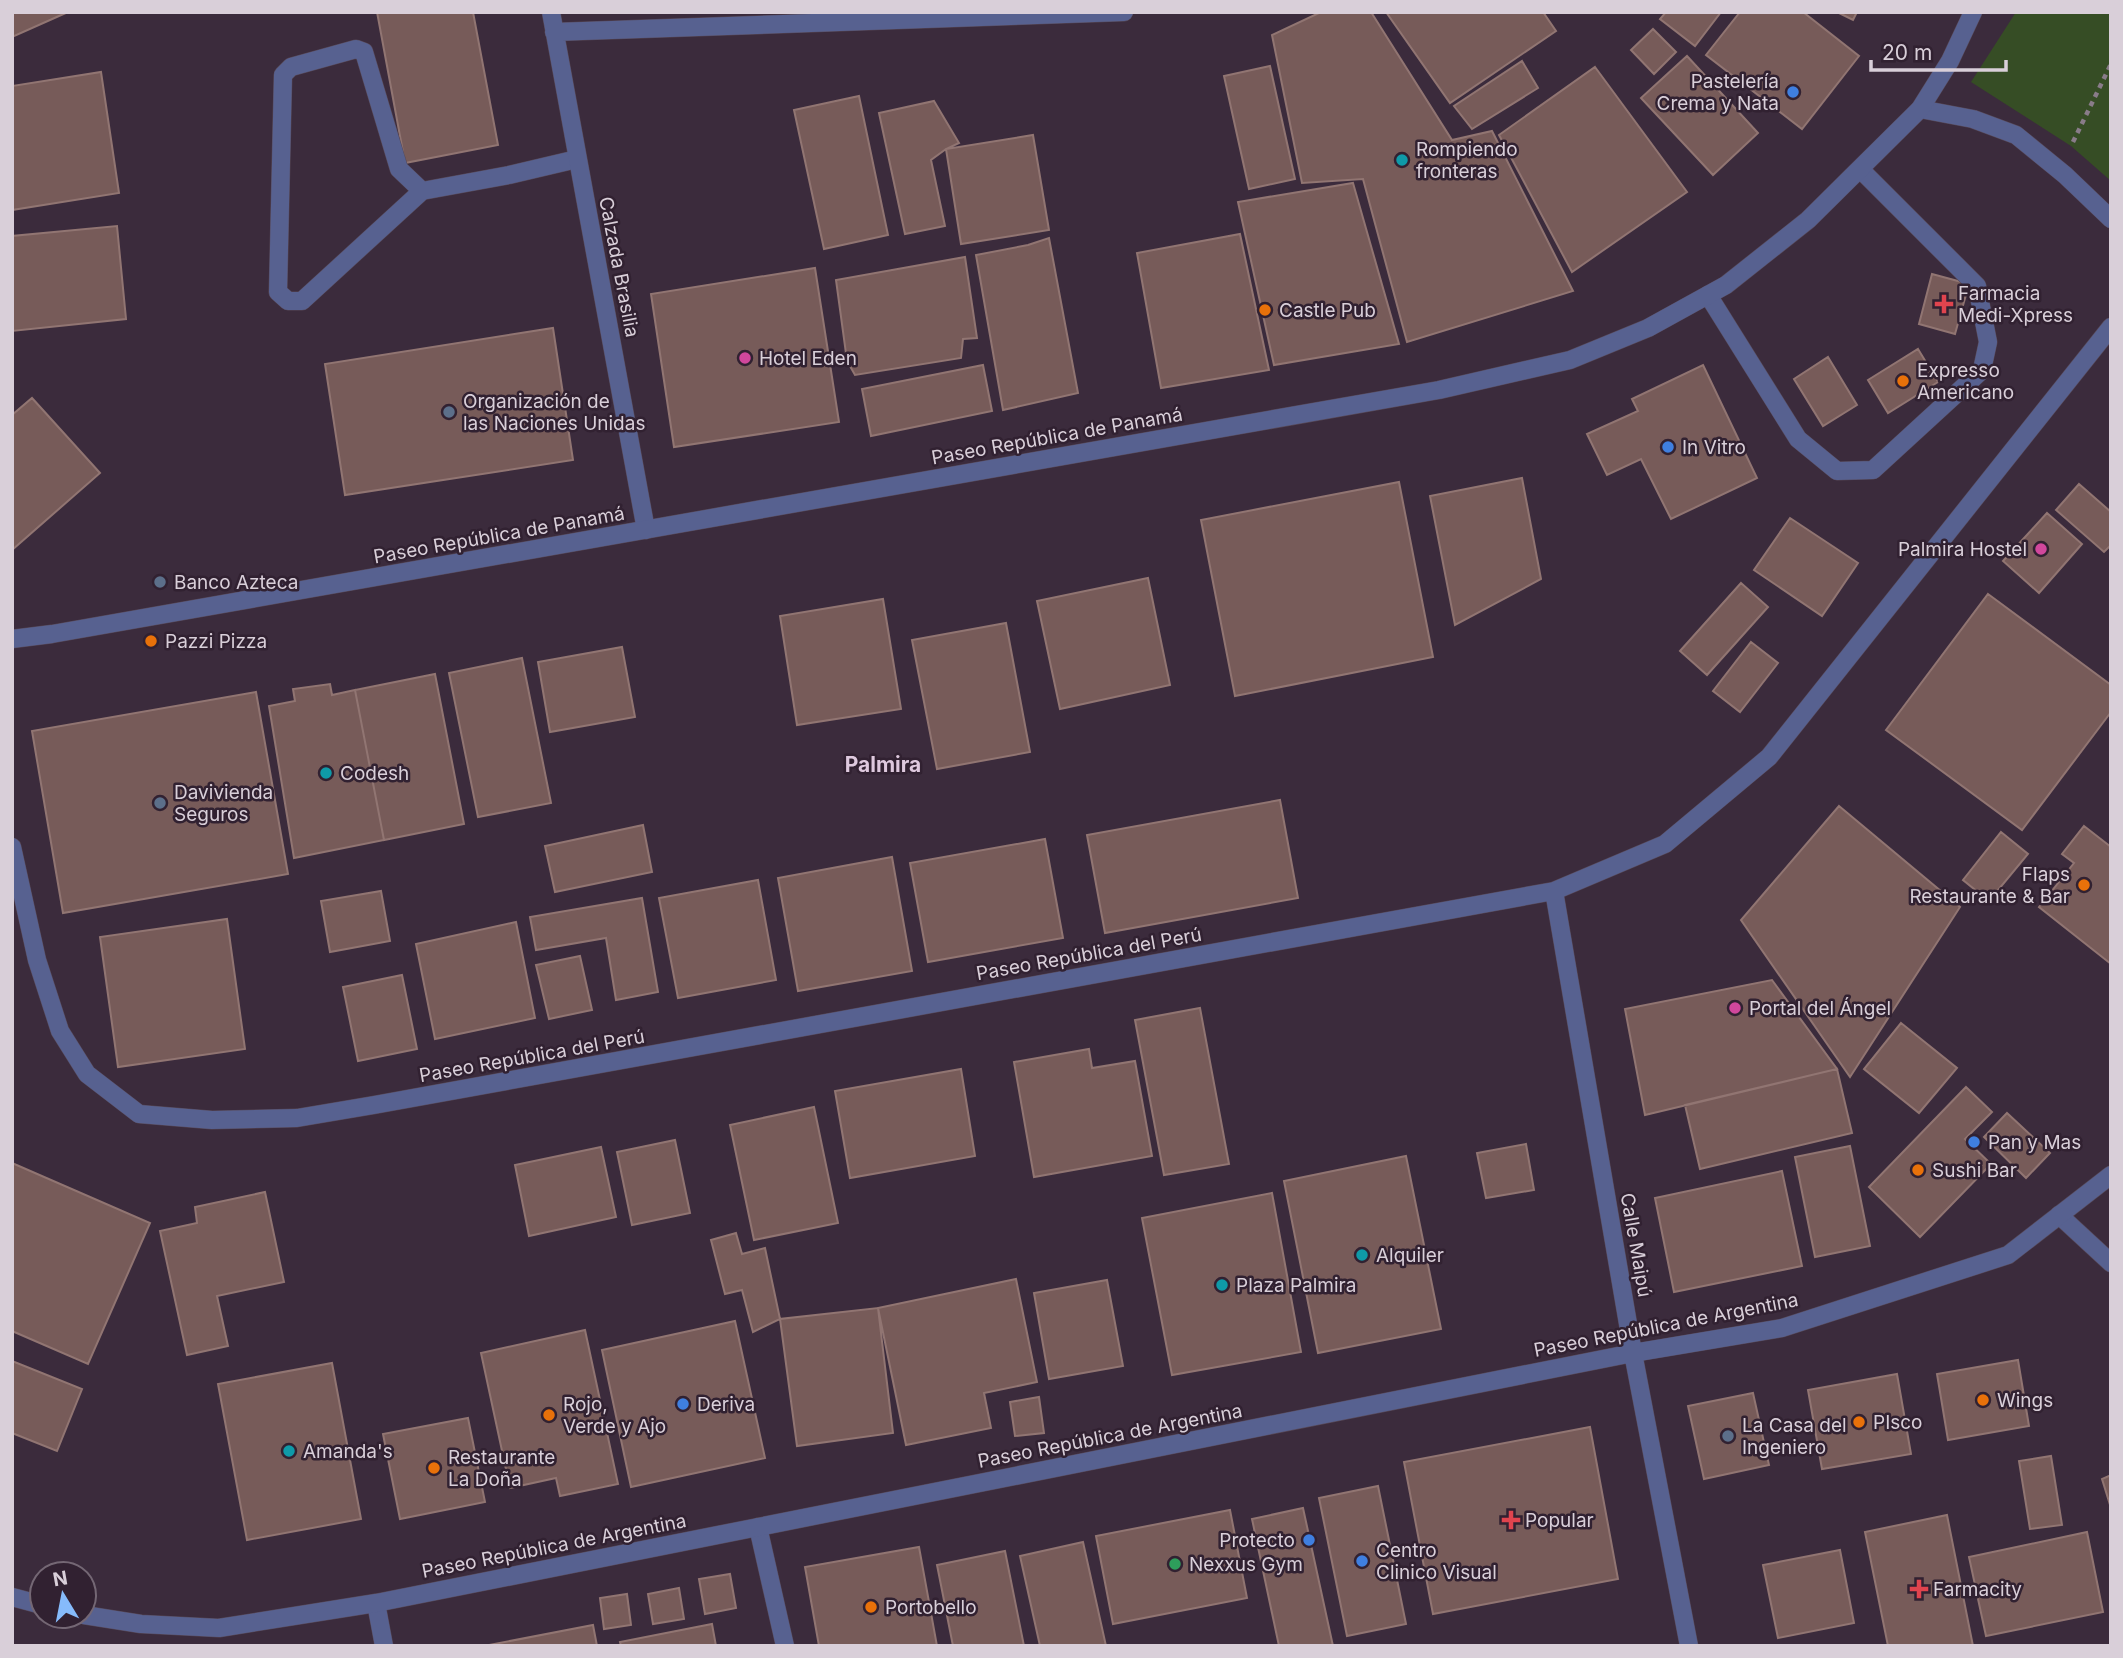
<svg xmlns="http://www.w3.org/2000/svg" width="2123" height="1658" viewBox="0 0 2123 1658" font-family="Inter,sans-serif">
	<rect width="100%" height="100%" fill="#3b2b3c"/>
	<path fill="#364d25" d="M2016,12H2111V181L2071,146L1971,82Z"/>
	<path fill="#775b59" stroke="#917572" stroke-width="2" d="M12,12H68L12,37Z
		M377,12H473L498,145L405,163Z
		M1321,12H1371L1452,140L1492,131L1573,291L1407,342L1363,179L1302,183L1272,35Z
		M1386,12H1543L1556,31L1450,103Z
		M1666,12H1721L1695,46L1660,19Z
		M1740,12H1803L1859,56L1802,129L1706,55Z
		M1837,12H1857L1853,20Z
		M1653,29L1676,52L1654,74L1631,50Z
		M1687,56L1758,133L1713,175L1641,98Z
		M1522,61L1538,88L1472,129L1454,106Z
		M1270,66L1295,179L1249,189L1224,76Z
		M1595,67L1687,192L1572,272L1499,135Z
		M101,72L119,193L12,210V86Z
		M859,96L888,235L824,249L794,110Z
		M934,101L959,143L946,149L931,160L945,226L905,234L879,113Z
		M1033,135L1049,230L961,244L946,149Z
		M1353,183L1399,344L1274,365L1238,202Z
		M117,226L126,319L12,331V236Z
		M1240,234L1269,370L1161,388L1137,253Z
		M1049,238L1078,393L1003,410L976,255L1028,245Z
		M965,257L977,338L963,339L961,358L855,375L847,361L836,280Z
		M815,268L839,422L674,447L651,294Z
		M1932,274L1969,284L1955,334L1919,324Z
		M553,328L573,460L345,495L325,364Z
		M1918,349L1938,382L1888,413L1868,380Z
		M1828,357L1857,405L1823,426L1794,379Z
		M983,365L992,411L871,436L862,389Z
		M1703,365L1757,478L1671,519L1641,459L1607,475L1587,434L1638,411L1632,399Z
		M32,398L100,473L12,550V415Z
		M1522,478L1541,579L1455,625L1430,496Z
		M1399,482L1433,657L1235,696L1201,520Z
		M2079,484L2111,512V545L2104,552L2056,510Z
		M2047,513L2082,544L2039,593L2003,561Z
		M1790,518L1858,563L1822,616L1754,570Z
		M1148,578L1170,685L1060,709L1037,601Z
		M1741,583L1768,607L1707,675L1680,651Z
		M1988,594L2111,685V712L2022,830L1886,730Z
		M883,599L901,709L797,725L780,616Z
		M1006,623L1030,752L937,769L912,640Z
		M1751,642L1778,663L1740,712L1713,691Z
		M622,647L635,717L550,732L538,662Z
		M522,658L551,803L478,817L449,673Z
		M435,674L464,824L384,840L355,690Z
		M330,684L332,695L355,690L384,840L294,858L269,706L295,701L293,689Z
		M256,692L288,874L63,913L32,731Z
		M1280,800L1298,898L1105,933L1087,835Z
		M1839,806L1960,907L1850,1077L1741,920Z
		M643,825L652,872L555,892L545,846Z
		M2084,826L2111,847V964L2039,907L2074,863L2062,854Z
		M2001,832L2028,854L1989,901L1963,880Z
		M1045,839L1063,938L928,962L910,863Z
		M892,857L912,971L798,991L778,878Z
		M758,880L776,980L678,998L659,898Z
		M381,891L390,941L330,952L321,901Z
		M642,898L658,992L616,1000L606,938L536,950L530,917Z
		M227,919L245,1049L118,1067L100,937Z
		M516,922L535,1018L435,1039L416,944Z
		M580,956L592,1010L549,1019L536,965Z
		M402,975L417,1049L358,1061L343,987Z
		M1772,980L1837,1069L1645,1115L1625,1009Z
		M1200,1008L1229,1164L1164,1175L1135,1020Z
		M1901,1023L1957,1068L1919,1113L1864,1069Z
		M1089,1049L1092,1068L1135,1061L1152,1156L1034,1177L1014,1062Z
		M961,1069L975,1156L850,1178L835,1091Z
		M1837,1069L1852,1133L1700,1169L1685,1105Z
		M1966,1087L1992,1112L1965,1139L1991,1164L1920,1237L1869,1187Z
		M814,1107L838,1223L754,1240L730,1125Z
		M2007,1113L2050,1153L2026,1178L1984,1137Z
		M675,1140L690,1213L632,1225L617,1152Z
		M1526,1144L1534,1190L1486,1198L1477,1153Z
		M1850,1146L1870,1246L1815,1257L1795,1157Z
		M601,1147L616,1217L529,1236L515,1165Z
		M1406,1156L1441,1329L1318,1353L1284,1181Z
		M12,1163L150,1223L88,1364L12,1331Z
		M1782,1171L1802,1266L1674,1292L1655,1198Z
		M265,1192L284,1282L217,1296L228,1346L187,1355L160,1231L197,1223L195,1207Z
		M1272,1193L1301,1352L1172,1375L1142,1218Z
		M736,1233L742,1254L765,1248L780,1319L753,1332L742,1290L725,1294L711,1240Z
		M1016,1279L1037,1382L984,1393L991,1428L906,1445L878,1308Z
		M1107,1280L1123,1366L1049,1379L1034,1293Z
		M878,1308L893,1433L797,1446L780,1319Z
		M735,1321L765,1458L631,1487L602,1350Z
		M585,1330L618,1484L560,1496L556,1478L510,1488L481,1353Z
		M2018,1360L2029,1426L1948,1440L1937,1374Z
		M12,1361L82,1389L57,1451L12,1433Z
		M332,1363L361,1519L247,1540L218,1384Z
		M1897,1374L1911,1454L1822,1469L1808,1390Z
		M1753,1393L1769,1465L1704,1479L1688,1406Z
		M1039,1397L1044,1433L1015,1436L1010,1402Z
		M468,1418L485,1502L400,1519L383,1434Z
		M1590,1427L1618,1579L1433,1614L1404,1462Z
		M2051,1456L2062,1525L2030,1529L2019,1461Z
		M2111,1475V1508L2102,1479Z
		M1378,1486L1406,1624L1347,1636L1319,1498Z
		M1303,1508L1333,1646H1279L1252,1519Z
		M1230,1510L1247,1598L1113,1624L1096,1536Z
		M1947,1515L1973,1646H1888L1865,1532Z
		M2087,1532L2103,1612L1986,1636L1969,1557Z
		M1083,1542L1106,1646H1040L1020,1556Z
		M919,1547L937,1646H819L805,1567Z
		M1840,1550L1854,1623L1778,1638L1763,1565Z
		M1005,1551L1024,1646H953L937,1565Z
		M730,1574L736,1608L705,1614L699,1579Z
		M679,1588L684,1619L653,1624L648,1594Z
		M627,1594L631,1625L604,1629L600,1598Z
		M712,1624L716,1646H621L620,1642Z
		M593,1625L597,1646H484Z"/>
	<g fill="none" stroke-linecap="round" stroke-linejoin="round">
		<g stroke="#574958" stroke-width="19">
			<path id="service" d="M422,191L399,169L364,52L356,49L291,67L283,75L278,292L288,301H302L422,191L509,175L577,159
				M1708,295L1798,439L1837,471L1873,470L1982,370L1988,342L1977,286L1861,170
				M2059,1215L2111,1263
				M758,1527L785,1646
				M376,1603L384,1646"/>
		</g>
		<g stroke="#574958" stroke-width="19">
			<path id="minor" d="M551,12L646,530
				M554,32L1124,12
				M1920,109L1973,119L2016,135L2065,175L2111,219
				M12,847L37,960L60,1031L87,1074L139,1114L212,1120L297,1118L374,1105L1554,891L1665,844L1769,757L2111,327
				M1554,891L1633,1353L1689,1646
				M12,1597L42,1605
				M84,1615L141,1624L219,1628L376,1603L1633,1353L1782,1328L2008,1255L2111,1175"/>
		</g>
		<g stroke="#574958" stroke-width="19">
			<path id="tertiary" d="M12,639L52,634L1439,390L1570,360L1648,328L1726,285L1808,220L1920,109L1950,61L1973,12"/>
		</g>
		<path stroke="#897c89" stroke-width="4.5" stroke-dasharray="5 5" stroke-linecap="butt" d="M2073,142L2111,64"/>
		<use href="#service" stroke="#576190" stroke-width="18"/>
		<use href="#minor" stroke="#576190" stroke-width="18"/>
		<use href="#tertiary" stroke="#576190" stroke-width="18"/>
	</g>
	<g fill="#3f7fe0" stroke="#312131" stroke-width="2.5">
		<circle cx="1793" cy="92" r="7"/>
		<circle cx="1668" cy="447" r="7"/>
		<circle cx="1974" cy="1142" r="7"/>
		<circle cx="683" cy="1404" r="7"/>
		<circle cx="1309" cy="1540" r="7"/>
		<circle cx="1362" cy="1561" r="7"/>
	</g>
	<g fill="#0f9aa8" stroke="#312131" stroke-width="2.5">
		<circle cx="1402" cy="160" r="7"/>
		<circle cx="326" cy="773" r="7"/>
		<circle cx="1362" cy="1255" r="7"/>
		<circle cx="1222" cy="1285" r="7"/>
		<circle cx="289" cy="1451" r="7"/>
	</g>
	<g fill="#e0444e" stroke="#312131" stroke-width="2.5">
		<path d="M1940.5 293.5h7v7h7v7h-7v7h-7v-7h-7v-7h7z"/>
		<path d="M1507.5 1509.5h7v7h7v7h-7v7h-7v-7h-7v-7h7z"/>
		<path d="M1915.5 1578.5h7v7h7v7h-7v7h-7v-7h-7v-7h7z"/>
	</g>
	<g fill="#e8710a" stroke="#312131" stroke-width="2.5">
		<circle cx="1265" cy="310" r="7"/>
		<circle cx="1903" cy="381" r="7"/>
		<circle cx="151" cy="641" r="7"/>
		<circle cx="2084" cy="885" r="7"/>
		<circle cx="1918" cy="1170" r="7"/>
		<circle cx="1983" cy="1400" r="7"/>
		<circle cx="549" cy="1415" r="7"/>
		<circle cx="1859" cy="1422" r="7"/>
		<circle cx="434" cy="1468" r="7"/>
		<circle cx="871" cy="1607" r="7"/>
	</g>
	<g fill="#d1479c" stroke="#312131" stroke-width="2.5">
		<circle cx="745" cy="358" r="7"/>
		<circle cx="2041" cy="549" r="7"/>
		<circle cx="1735" cy="1008" r="7"/>
	</g>
	<g fill="#5c6f8a" stroke="#312131" stroke-width="2.5">
		<circle cx="449" cy="412" r="7"/>
		<circle cx="160" cy="582" r="7"/>
		<circle cx="160" cy="803" r="7"/>
		<circle cx="1728" cy="1436" r="7"/>
	</g>
	<circle fill="#2e9e5b" stroke="#312131" stroke-width="2.5" cx="1175" cy="1564" r="7"/>
	<g text-anchor="middle" dominant-baseline="central" stroke-width="5" stroke-linejoin="round" paint-order="stroke">
		<g font-size="19" fill="#d9cfd9" stroke="#312131" text-anchor="start">
			<text x="1779" y="81" text-anchor="end">Pastelería<tspan x="1779" dy="22">Crema y Nata</tspan></text>
			<text x="1416" y="149">Rompiendo<tspan x="1416" dy="22">fronteras</tspan></text>
			<text x="1958" y="293">Farmacia<tspan x="1958" dy="22">Medi-Xpress</tspan></text>
			<text x="1279" y="310">Castle Pub</text>
			<text x="759" y="358">Hotel Eden</text>
			<text x="1917" y="370">Expresso<tspan x="1917" dy="22">Americano</tspan></text>
			<text x="463" y="401">Organización de<tspan x="463" dy="22">las Naciones Unidas</tspan></text>
			<text x="1682" y="447">In Vitro</text>
			<text x="2027" y="549" text-anchor="end">Palmira Hostel</text>
			<text x="174" y="582">Banco Azteca</text>
			<text x="165" y="641">Pazzi Pizza</text>
			<text x="340" y="773">Codesh</text>
			<text x="174" y="792">Davivienda<tspan x="174" dy="22">Seguros</tspan></text>
			<text x="2070" y="874" text-anchor="end">Flaps<tspan x="2070" dy="22">Restaurante &amp; Bar</tspan></text>
			<text x="1749" y="1008">Portal del Ángel</text>
			<text x="1988" y="1142">Pan y Mas</text>
			<text x="1932" y="1170">Sushi Bar</text>
			<text x="1376" y="1255">Alquiler</text>
			<text x="1236" y="1285">Plaza Palmira</text>
			<text x="1997" y="1400">Wings</text>
			<text x="563" y="1404">Rojo,<tspan x="563" dy="22">Verde y Ajo</tspan></text>
			<text x="697" y="1404">Deriva</text>
			<text x="1873" y="1422">PIsco</text>
			<text x="1742" y="1425">La Casa del<tspan x="1742" dy="22">Ingeniero</tspan></text>
			<text x="303" y="1451">Amanda's</text>
			<text x="448" y="1457">Restaurante<tspan x="448" dy="22">La Doña</tspan></text>
			<text x="1525" y="1520">Popular</text>
			<text x="1295" y="1540" text-anchor="end">Protecto</text>
			<text x="1376" y="1550">Centro<tspan x="1376" dy="22">Clinico Visual</tspan></text>
			<text x="1189" y="1564">Nexxus Gym</text>
			<text x="1933" y="1589">Farmacity</text>
			<text x="885" y="1607">Portobello</text>
		</g>
		<g font-size="19" fill="#d9cfd9" stroke="#312131">
			<text transform="translate(619 267) rotate(79)">Calzada Brasilia</text>
			<text transform="translate(1057 436) rotate(-10)">Paseo República de Panamá</text>
			<text transform="translate(499 535) rotate(-10)">Paseo República de Panamá</text>
			<text transform="translate(1089 954) rotate(-10)">Paseo República del Perú</text>
			<text transform="translate(532 1056) rotate(-10)">Paseo República del Perú</text>
			<text transform="translate(1636 1245) rotate(80)">Calle Maipú</text>
			<text transform="translate(1666 1325) rotate(-11)">Paseo República de Argentina</text>
			<text transform="translate(1110 1436) rotate(-11)">Paseo República de Argentina</text>
			<text transform="translate(554 1546) rotate(-11)">Paseo República de Argentina</text>
		</g>
		<g font-size="21" font-weight="bold" fill="#dec9de" stroke="#312131">
			<text x="883" y="764">Palmira</text>
		</g>
	</g>
	<rect width="2123" height="1658" fill="none" stroke="#d9cfd9" stroke-width="28"/>
	<g transform="translate(63 1595) rotate(350)"><circle r="33" fill="#312131" stroke="#746774" stroke-width="2"/>
	<path d="M0-5L12 26L0 18L-12 26Z" fill="#86bbfb"/>
	<text y="-10" font-size="19" font-weight="bold" text-anchor="middle" fill="#d9cfd9">N</text>
	</g>
	<path d="M1871 60v10h135v-10" fill="none" stroke="#d9cfd9" stroke-width="3.5"/>
	<text x="1882" y="60" font-size="21" fill="#d9cfd9" stroke="#312131" stroke-width="5" paint-order="stroke">20 m</text>
</svg>
